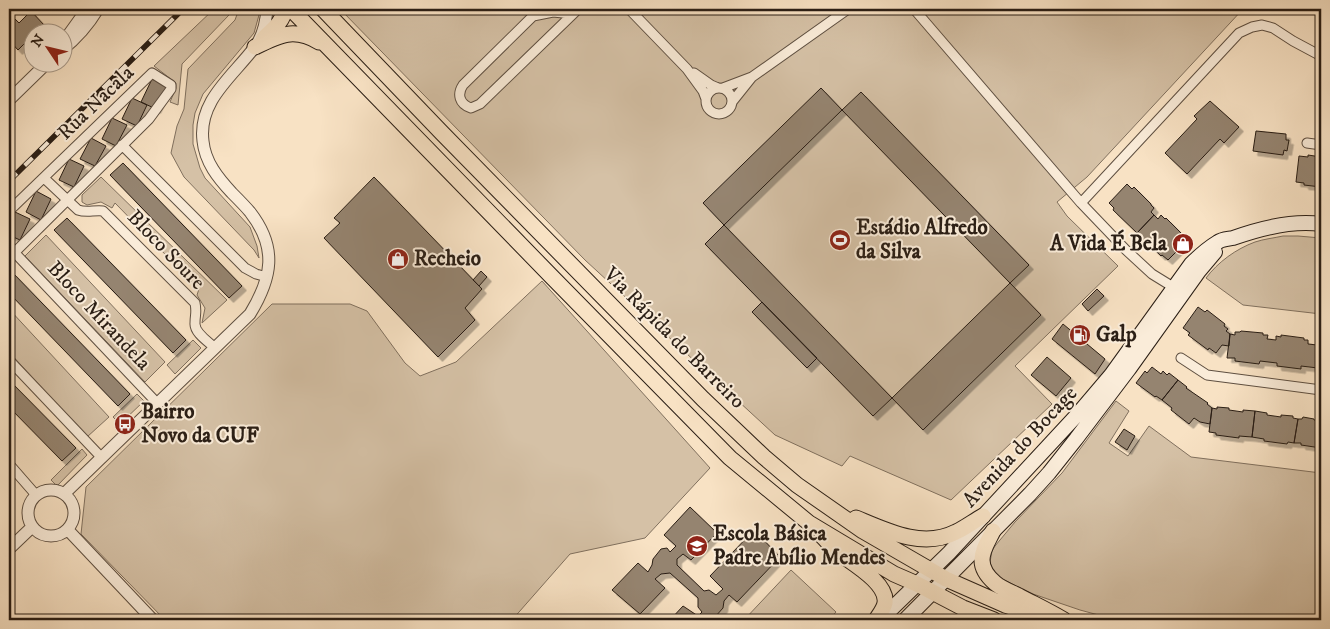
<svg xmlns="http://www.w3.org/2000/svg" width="1330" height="629" viewBox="0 0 1330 629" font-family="'IM FELL DW Pica',serif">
	<defs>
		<filter id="shadow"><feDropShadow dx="4.5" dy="4.5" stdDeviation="0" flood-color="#0004"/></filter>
	</defs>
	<rect width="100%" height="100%" fill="#f8e2c4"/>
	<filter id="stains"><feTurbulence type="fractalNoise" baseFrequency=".004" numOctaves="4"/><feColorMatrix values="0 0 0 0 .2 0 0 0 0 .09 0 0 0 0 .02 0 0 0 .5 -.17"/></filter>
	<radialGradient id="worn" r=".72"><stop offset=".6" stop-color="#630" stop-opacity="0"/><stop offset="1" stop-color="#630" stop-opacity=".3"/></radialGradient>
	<path fill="#d5c1a6" stroke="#80705e" d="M214,9H231L229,15L182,64L178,105L170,102L176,88V83L154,66Z
		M239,9H250L259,15L254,33L203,94L195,113L193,125V144L200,168L205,178L250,227L257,246L259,258L254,250L184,177L171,153L177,126L184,109L188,69L235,20Z
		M340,9H1243L1087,177L1057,202L1067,216L1118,266L1015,366L1052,404L951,500L850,456L842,466L775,435L585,260Z
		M101,177L227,300L202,323L205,308L197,295L199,289L115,203L112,208L101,202L87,205L82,202V195Z
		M46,235L165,362L145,382L25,256Z
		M1283,236H1298L1321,238V314L1243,305L1206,278C1218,262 1236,249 1255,242C1264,239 1274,238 1283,236Z
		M542,281L710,468L645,538L570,554L512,620H165L81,534L86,487L272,304H350L367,311L405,363L420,376L456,362Z
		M9,309L109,417L87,437L9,352Z
		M193,340L201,348L175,374L167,365Z
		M137,394L144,401L120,424L113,417Z
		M1116,401L1129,411L1109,443L1128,456L1149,426L1191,457L1321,473V620H1117L1080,610L1033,594L1002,579L994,573L990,562L992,551L995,546L1015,522L1062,473Z
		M82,449L87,455L57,486L51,480Z
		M791,570L836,612L829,620H744Z"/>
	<path fill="#958470" stroke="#2a1e15" filter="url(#shadow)" d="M31,11L44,25L36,32H32V36L18,50L9,40V17L11,15L19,23Z
		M152,79L167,86L156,109L141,102Z
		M821,88L842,110L724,225L703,203Z
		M861,92L1029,265L1010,283L842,110Z
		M132,98L147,105L137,126L122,119Z
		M1210,101L1239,127L1224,143L1220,139L1187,174L1165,153L1197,119L1194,116Z
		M112,118L127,125L116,146L102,139Z
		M1256,131L1286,134V140H1289L1287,151L1284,150L1283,155L1253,151Z
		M91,138L106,146L95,166L80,159Z
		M1308,155L1321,157V187L1304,185V183L1296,182L1299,156L1308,157Z
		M69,159L84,166L74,187L59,180Z
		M123,163L242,286L229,298L110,175Z
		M374,177L482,289L465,308L475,320L438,357L324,238L340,223L334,218Z
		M1127,184L1132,189L1134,187L1151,204V205L1154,208L1151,212L1154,215L1137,233L1113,210L1114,208L1109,203Z
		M36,191L51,199L41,220L26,212Z
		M15,212L30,219L20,240L9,235V225Z
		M1154,215L1158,219L1161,215L1165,219L1166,218L1182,234L1180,236L1186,242L1168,260L1162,255L1161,256L1137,233Z
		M67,218L186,340L173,353L54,230Z
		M724,225L892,398L873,416L705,244Z
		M481,271L487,277L479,286L473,280Z
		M12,272L130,394L118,406L9,293V275Z
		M1010,283L1041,315L923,430L892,398Z
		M1097,289L1104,296L1088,311L1082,304Z
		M762,302L817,358L807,368L752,312Z
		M1198,307L1205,312L1207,310L1225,324L1224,326L1228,329L1226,331L1230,334L1229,346L1222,345L1216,353L1209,348L1208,350L1188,335L1190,333L1183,328Z
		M1063,324L1105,359L1095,374L1052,339Z
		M1241,331L1263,333V335H1268L1267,339L1276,340V336L1281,337V335L1304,338V340H1308V344L1317,345L1318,341L1321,342V371H1318V368L1301,366V369L1277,366V363L1260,361L1259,364L1235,361V358H1227L1230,334L1235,335V332H1240Z
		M1047,357L1071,378L1056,396L1031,375Z
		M1152,367L1161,374L1163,371L1167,375L1169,373L1178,380L1162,400L1156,396L1155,397L1136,383L1145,371L1147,373Z
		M9,380L76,448L62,461L9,407Z
		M1178,380L1187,387L1186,388L1208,403L1207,404L1212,408L1210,424L1200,422L1194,418L1189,424L1171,410L1172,408L1162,400Z
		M1217,407L1229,408V410L1243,412V410L1255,411L1252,437L1239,436V438L1216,435V433L1209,432L1212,408L1217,409Z
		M1255,411L1267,413V415L1281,417V415L1293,416V418L1298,419L1294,443L1288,442L1287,444L1264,441V439L1252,437Z
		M1303,417L1314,419V420L1321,421V448L1301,445V443H1294L1298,419H1302Z
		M1124,429L1135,436L1127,450L1115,442Z
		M690,507L717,533L691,560L683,554L677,559V565L704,591L709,590L716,595L723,589L710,576L754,530L780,557L737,602L729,595L724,601L723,608L715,617L707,618L705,620H670L683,606L698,616L702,612L698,607V598L670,573L661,574L655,579L665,588L640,614L612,590L638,563L648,572L652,565L653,559L661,549L667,548L670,552L676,546L664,535Z"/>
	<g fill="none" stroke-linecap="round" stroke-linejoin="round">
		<g stroke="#5e4f41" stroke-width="11">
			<path id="minor" d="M629,9L687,69L703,91L706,99
				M914,9L1081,203L1126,250L1152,274L1178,290
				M573,14L553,12L533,16L463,85C457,94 459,104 471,108L480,104L573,14L578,9
				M694,73L711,85L718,88
				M706 101a13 13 0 1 1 26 0a13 13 0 1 1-26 0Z
				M723,88L752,77L848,9
				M732,102L752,77
				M1307,143L1321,145
				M122,145L245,268L256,274L267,277
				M44,178L78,210C86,213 94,210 103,211L195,303C197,313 195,314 195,323C194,333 209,342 215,348
				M1081,203L1239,33L1252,27L1262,25L1273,28L1293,41L1321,56
				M9,211L152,73L171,85V89L149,119L9,258
				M14,252L158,404
				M1181,358L1207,375L1321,390
				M9,360L102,458
				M9,464L36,495"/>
		</g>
		<g stroke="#5e4f41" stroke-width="13">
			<path id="tertiary" d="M69,34L87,9
				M62,50C76,39 89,24 98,9
				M9,100L48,62
				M28 513a23 23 0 1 1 46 0a23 23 0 1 1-46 0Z
				M65,493L250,314C272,278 278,248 250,212C245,206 238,199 232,193C218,178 205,162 203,141C198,101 232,77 254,48C262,38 266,22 267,9
				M68,530L153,620
				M9,549L32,527"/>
		</g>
		<g stroke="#2a1e15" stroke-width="16">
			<path id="secondary" d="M880,620L949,553L1077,415L1111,375L1191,264C1199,256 1208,248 1218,242C1222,239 1228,239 1233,238C1261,228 1292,220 1321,224
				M905,620L1030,494L1049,473L1076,439L1129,369L1199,271L1215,252"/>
		</g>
		<g stroke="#2a1e15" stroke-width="17">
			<path id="trunk" d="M291,9L553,278L730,458L809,523L894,574L917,584L963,608L994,620
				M323,9L442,133L703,399L764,457L797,485L863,531L946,579L1005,605L1053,620
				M263,39C272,30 283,22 285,9
				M255,47C279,35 294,27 319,42
				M856,518C887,531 923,549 956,532C965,528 974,521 983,516
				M993,531C989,540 982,549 982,560C982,569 988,577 995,583C1002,589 1011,592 1019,596C1034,604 1049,611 1064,620
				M822,536C828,542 833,548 839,553C852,563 888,583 885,603C884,609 879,615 876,620"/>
		</g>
		<use href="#minor" stroke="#faecd9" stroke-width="9"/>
		<use href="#tertiary" stroke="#faecd9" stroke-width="11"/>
		<use href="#secondary" stroke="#faecd9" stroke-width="14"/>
		<use href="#trunk" stroke="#f8e2c4" stroke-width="15"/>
		<g stroke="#2a1e15" stroke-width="5.5">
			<path id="rail" d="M9,181L183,9"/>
		</g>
		<use href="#rail" stroke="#faecd9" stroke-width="4" stroke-dasharray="11" stroke-linecap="butt"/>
	</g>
	<defs>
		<g id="stadium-disc" transform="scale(1.125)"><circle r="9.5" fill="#8f2418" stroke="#faecd9"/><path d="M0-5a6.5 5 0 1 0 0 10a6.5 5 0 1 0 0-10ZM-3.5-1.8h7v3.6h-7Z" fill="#fff"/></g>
		<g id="shop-disc" transform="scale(1.125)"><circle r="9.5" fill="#8f2418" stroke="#faecd9"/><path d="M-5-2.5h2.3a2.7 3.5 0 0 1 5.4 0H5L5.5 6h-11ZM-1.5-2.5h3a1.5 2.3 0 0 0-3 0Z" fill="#fff"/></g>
		<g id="fuel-disc" transform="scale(1.125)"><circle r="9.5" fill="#8f2418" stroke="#faecd9"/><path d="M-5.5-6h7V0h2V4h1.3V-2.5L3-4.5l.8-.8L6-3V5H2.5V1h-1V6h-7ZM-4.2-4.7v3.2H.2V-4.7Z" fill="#fff"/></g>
		<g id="bus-disc" transform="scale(1.125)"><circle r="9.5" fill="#8f2418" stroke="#faecd9"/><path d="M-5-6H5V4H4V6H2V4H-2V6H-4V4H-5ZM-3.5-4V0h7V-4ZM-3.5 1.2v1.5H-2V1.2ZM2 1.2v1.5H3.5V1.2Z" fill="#fff"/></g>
		<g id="school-disc" transform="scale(1.125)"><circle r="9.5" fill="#8f2418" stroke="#faecd9"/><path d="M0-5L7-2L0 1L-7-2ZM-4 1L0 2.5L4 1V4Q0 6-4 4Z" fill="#fff"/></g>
	</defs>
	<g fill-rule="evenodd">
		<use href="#stadium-disc" x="840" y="240"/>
		<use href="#shop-disc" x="1183" y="244"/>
		<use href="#shop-disc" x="398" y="259"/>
		<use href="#fuel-disc" x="1080" y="335"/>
		<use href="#bus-disc" x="125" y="424"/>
		<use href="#school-disc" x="697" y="546"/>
	</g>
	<g text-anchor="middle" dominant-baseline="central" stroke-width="4" stroke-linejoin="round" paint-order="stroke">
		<g font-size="21" fill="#2a1e15" stroke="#faecd9">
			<text transform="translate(96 103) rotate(-44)">Rua Nacala</text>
			<text transform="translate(166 250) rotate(46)">Bloco Soure</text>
			<text transform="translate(99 316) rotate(47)">Bloco Mirandela</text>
			<text transform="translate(674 338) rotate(45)">Via Rápida do Barreiro</text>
			<text transform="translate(1020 447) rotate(-47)">Avenida do Bocage</text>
		</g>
		<g font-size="21" font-weight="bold" fill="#2a1e15" stroke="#faecd9" text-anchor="start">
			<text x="856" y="228">Estádio Alfredo<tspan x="856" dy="24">da Silva</tspan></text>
			<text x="1167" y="244" text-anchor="end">A Vida É Bela</text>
			<text x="414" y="259">Recheio</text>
			<text x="1096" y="335">Galp</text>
			<text x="141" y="412">Bairro<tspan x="141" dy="24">Novo da CUF</tspan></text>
			<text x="713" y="534">Escola Básica<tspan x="713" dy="24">Padre Abílio Mendes</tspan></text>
		</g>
	</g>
	<rect width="1330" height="629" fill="none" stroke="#f8e2c4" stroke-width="30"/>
	<rect x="10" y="10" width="1310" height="609" fill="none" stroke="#2a1e15" stroke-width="2.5"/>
	<rect x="15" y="15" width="1300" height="599" fill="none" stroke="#2a1e15"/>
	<g transform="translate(48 48) rotate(305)"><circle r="24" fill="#faecd9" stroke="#a79a8b"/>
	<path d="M0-4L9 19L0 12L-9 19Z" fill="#8f2418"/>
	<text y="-8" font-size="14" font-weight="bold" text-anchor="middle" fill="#2a1e15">N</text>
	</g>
	<rect width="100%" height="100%" filter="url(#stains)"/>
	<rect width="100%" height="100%" fill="url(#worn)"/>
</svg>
